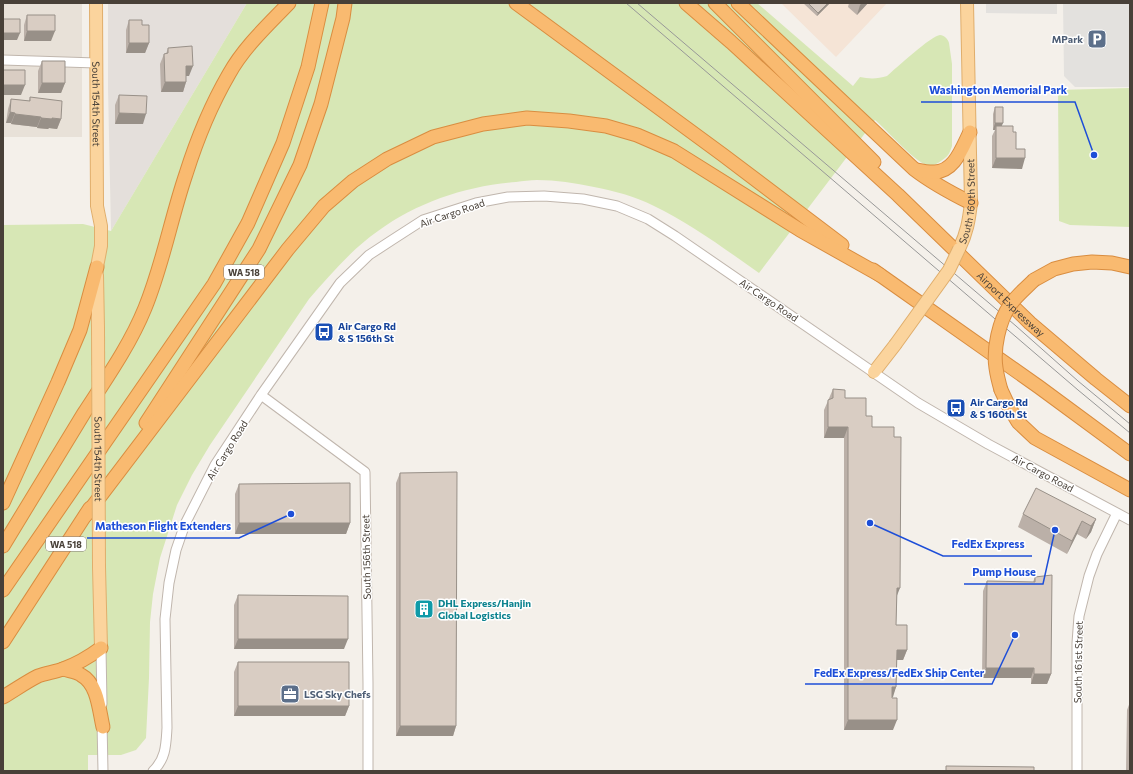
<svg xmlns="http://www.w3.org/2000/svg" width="1133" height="774" viewBox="0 0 1133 774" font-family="Commissioner,sans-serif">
	<rect width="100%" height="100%" fill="#f4f0ea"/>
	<path fill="#e8e1d8" d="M3,3H82V137H3Z"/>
	<path fill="#f5e4d6" d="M781,3H887L836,57Z"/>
	<path fill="#e4dfdb" d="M108,3H247L111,231L108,88Z"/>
	<path fill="#d7e7b5" d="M247,3H757L853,86L860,77C869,79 878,79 887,76C895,69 932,35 940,35C944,35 948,39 949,43L952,64V146C949,155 948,156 941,161C938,163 933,166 930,166C917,165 886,129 875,120L759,273C725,249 691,224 654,206C635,196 614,191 594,187C575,183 556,180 537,180C530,180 523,181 516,182C466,186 418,202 378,231C351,250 330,275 309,299L210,445L192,475L177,505L160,558L153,594L150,622L149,678L146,738L136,750L121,755H88V771H3V225L83,224L111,231Z
		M1130,88V227L1070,225L1059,221L1058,90Z"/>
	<path fill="#e3e1de" d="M986,3H1057V14L986,13Z
		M1063,3H1130V87H1075L1064,76Z"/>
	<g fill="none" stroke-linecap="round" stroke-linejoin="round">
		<g stroke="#c0b6ad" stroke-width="11">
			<path id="minor" d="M3,60L96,63
				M261,395L365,472L368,683V771
				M101,648L102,704
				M102,722L103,771
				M153,771C166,759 166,744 167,728L165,619L169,583L176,550L185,524L215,465L261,395L340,283L369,255L392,240L423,220L476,203L508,197L544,196L583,199L617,206L648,219L675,236L918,403L988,444L1130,520
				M1077,771V643L1079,616L1089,576L1097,554L1117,513"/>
		</g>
		<g stroke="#e0ae6c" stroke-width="14">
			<g id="major">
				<path id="s1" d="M96,3L97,206L101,226V246L97,267"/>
				<path id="s2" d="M959,249C967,233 969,220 971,203L967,3"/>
				<path d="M97,275L98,328"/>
				<path d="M874,372L895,345"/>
				<path d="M99,567L101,648"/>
			</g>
		</g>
		<g stroke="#d98d40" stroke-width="15">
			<g id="highway">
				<path d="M516,3L723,155L842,245"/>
				<path id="s3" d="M686,3L731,42L898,195L1030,323L1096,379L1130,406"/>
				<path d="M715,3L874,162"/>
				<path d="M738,3L914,169C932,183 951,193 971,203"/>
				<path d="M917,170C922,171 928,172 933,172C954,173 962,148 970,132"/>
				<path d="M873,270L1039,387L1130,454"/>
				<path d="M1034,280L1054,269L1073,264L1092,262L1112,263L1130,267"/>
				<path d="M1001,390L1009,407L1018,422L1035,438L1130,490"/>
				<path d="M146,423L259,249L300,165L321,104L343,18L345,3"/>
				<path d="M3,503L58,382L80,330L97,267"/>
				<path d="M86,515L288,249L324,206L353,181L387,159L433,137L483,124L527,118L569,121L606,126L637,135L674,151L800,230L880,275"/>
				<path d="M3,546C30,501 57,457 84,413C106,379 130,345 145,308C163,264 171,218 186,174C197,139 211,105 229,74C244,47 268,25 289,3"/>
				<path d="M3,590L214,284L248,223L283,143L308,67L322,3"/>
				<path d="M3,642L90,508"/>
				<path d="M63,669C69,671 76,671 81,675C98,684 99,710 103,727"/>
				<path d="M3,697C15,690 26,682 38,676C46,673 55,672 63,669C77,664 89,657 101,648"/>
			</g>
		</g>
		<use href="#minor" stroke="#fff" stroke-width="9"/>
		<use href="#major" stroke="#fbd49d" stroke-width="12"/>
		<use href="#highway" stroke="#f9ba70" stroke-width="13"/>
		<path stroke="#989898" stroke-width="1" d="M626,3L1078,390L1130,433
			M637,3L1016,326L1078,381L1130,424"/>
		<g stroke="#e0ae6c" stroke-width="14" stroke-linecap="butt">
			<g id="major-bridge">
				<path id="s4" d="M98,328L99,567"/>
				<path d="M895,345L949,270L959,249"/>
			</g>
		</g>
		<g stroke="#d98d40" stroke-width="15" stroke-linecap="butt">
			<path id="highway-bridge" d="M1001,390C999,383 997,375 996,368C993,349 999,321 1010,305C1017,295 1026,288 1034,280"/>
		</g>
		<use href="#major-bridge" stroke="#fbd49d" stroke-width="12"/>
		<use href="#highway-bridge" stroke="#f9ba70" stroke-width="13"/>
	</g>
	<path fill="#bbb0a8" d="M803,3H830L817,16Z
		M849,3H868L857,15L848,7Z
		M27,15L51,41H24V25Z
		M129,20L142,25L149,43L145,53H126V30Z
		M168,48L189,76H186V82L183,92H161L160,64L164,54H166Z
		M42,61L65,83L61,93H38V71Z
		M119,95L143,124H115V105Z
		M30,97L61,119L57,129L49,128L48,129L37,128V127L11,124V123H6L8,109L11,99L29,101Z
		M995,107L1002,126L1013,132L1016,149L1022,169L992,168V136L995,130H993V114Z
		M833,389L845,398L866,416L872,427L897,597L896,625L907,650L903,660H897L896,687L892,697L893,730H844V438H824V410Z
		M400,473L456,726L453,736H396V483Z
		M239,484L350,523L346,534H235V494Z
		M1023,514L1096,519L1091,532L1086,539L1077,534L1067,554L1018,527Z
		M1035,577L1051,674L1047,684H1031V678H982L983,591L987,581L1033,582Z
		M238,595L344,649H234V605Z
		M238,662L349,706L345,716H234V672Z
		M1130,702V771H1126L1127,710Z"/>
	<path fill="#989088" d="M828,3H830L817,16L818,13Z
		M862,3H868L857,15L860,5Z
		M27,31H55L51,41H24Z
		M3,33H20L17,40H3Z
		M129,43H149L145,53H126Z
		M186,66H193L189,76H182Z
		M165,82H186L183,92H161Z
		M42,83H65L61,93H38Z
		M3,85H25L21,95H3Z
		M10,112L15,113L11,123H6Z
		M119,113L146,114L143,124H115Z
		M15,114L41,117L37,127L11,124Z
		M41,118H52L61,119L57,129L49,128L48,129L37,128Z
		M995,123H1003L1000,130L996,126L995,130H993Z
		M996,158H1025L1022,169L992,168Z
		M828,427H848L844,438H824Z
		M1096,519L1091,532L1086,539L1091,526Z
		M1082,521L1077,534L1067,554L1072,541Z
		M239,523H350L346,534H235Z
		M897,588H900L896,598Z
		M238,639H348L344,649H234Z
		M897,650H907L903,660H893Z
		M986,668H1034L1031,678H982Z
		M1034,674H1051L1047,684H1031Z
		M892,687H896L893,697H889Z
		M238,706H349L345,716H234Z
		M848,720H897L893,730H844Z
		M400,726H456L453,736H396Z"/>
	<path fill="#d9cdc3" stroke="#989088" d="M808,3H828L818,13Z
		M27,15H55V31H27Z
		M3,19H20V33H3Z
		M129,20H142V25H149V43H129Z
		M192,46L193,66H186V82H165L164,54L168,53V48Z
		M42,61H65V83H42Z
		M3,70H25V85H3Z
		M119,95L147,96L146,114L119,113Z
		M30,97L62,101L61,119L52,118V119L41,118V117L15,114V113L10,112L11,99L30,101Z
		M995,107H1003V123H995Z
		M996,126H1013V132H1016V149H1025V158H996Z
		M833,389L845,390V398H866V416H872V427H894V437H901L900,588H897L896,625H907V650H897L896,687H892V698H897V720H848V427H828V400L833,398Z
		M457,472L456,726H400V473Z
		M350,483V523H239V484Z
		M1036,488L1096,519L1091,526L1082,521L1072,541L1023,514Z
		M1052,575L1051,674H1034V668H986L987,581L1035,582V577Z
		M238,595L348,596V639H238Z
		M238,662H349V706H238Z
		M946,766L1034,767V771H946Z"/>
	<defs>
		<g id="parking-square" transform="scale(1)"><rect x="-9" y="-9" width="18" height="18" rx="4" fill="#5c6f8a" stroke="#fff"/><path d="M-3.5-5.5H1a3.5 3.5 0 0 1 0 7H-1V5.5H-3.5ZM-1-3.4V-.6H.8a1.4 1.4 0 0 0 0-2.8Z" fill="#fff"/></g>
		<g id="bus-square" transform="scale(1)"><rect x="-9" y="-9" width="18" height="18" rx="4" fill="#1a4fb4" stroke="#fff"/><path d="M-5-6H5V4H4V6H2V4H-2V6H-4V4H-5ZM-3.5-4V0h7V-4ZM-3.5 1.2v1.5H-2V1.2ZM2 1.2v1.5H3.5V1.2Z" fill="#fff"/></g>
		<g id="building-square" transform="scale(1)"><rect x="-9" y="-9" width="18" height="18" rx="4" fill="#0f9aa8" stroke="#fff"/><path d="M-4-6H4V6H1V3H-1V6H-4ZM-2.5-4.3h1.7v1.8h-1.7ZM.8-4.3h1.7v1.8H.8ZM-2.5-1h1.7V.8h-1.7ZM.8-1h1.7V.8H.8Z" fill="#fff"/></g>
		<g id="office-square" transform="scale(1)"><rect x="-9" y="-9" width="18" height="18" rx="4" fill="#5c6f8a" stroke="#fff"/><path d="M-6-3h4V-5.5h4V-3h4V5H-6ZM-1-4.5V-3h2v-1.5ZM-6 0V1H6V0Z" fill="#fff"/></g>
	</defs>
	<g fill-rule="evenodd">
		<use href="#parking-square" x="1097" y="39"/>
		<use href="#bus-square" x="324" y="332"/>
		<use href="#bus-square" x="956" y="408"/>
		<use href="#building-square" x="424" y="609"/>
		<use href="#office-square" x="290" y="694"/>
	</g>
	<g text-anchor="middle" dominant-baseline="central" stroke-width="3" stroke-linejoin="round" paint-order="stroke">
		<g fill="#fff" stroke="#7f7974" stroke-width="1">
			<rect x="224" y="265" width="40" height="14" rx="3"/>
			<rect x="46" y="537" width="40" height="14" rx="3"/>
		</g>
		<g font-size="9" font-weight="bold" fill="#484038">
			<text x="244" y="272">WA 518</text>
			<text x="66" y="544">WA 518</text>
		</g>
		<g font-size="10" font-weight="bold" fill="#4e5e75" stroke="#fff" text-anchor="end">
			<text x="1083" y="39">MPark</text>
			<text x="304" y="694" text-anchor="start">LSG Sky Chefs</text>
		</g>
		<g font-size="10" fill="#484038" stroke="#fff">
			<text stroke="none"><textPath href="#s1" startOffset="101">South 154th Street</textPath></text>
			<text stroke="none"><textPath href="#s2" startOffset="49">South 160th Street</textPath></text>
			<text transform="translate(452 213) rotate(-19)">Air Cargo Road</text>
			<text transform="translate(769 300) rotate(34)">Air Cargo Road</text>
			<text stroke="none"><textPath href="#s3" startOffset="443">Airport Expressway</textPath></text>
			<text transform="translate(227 450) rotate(-58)">Air Cargo Road</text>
			<text stroke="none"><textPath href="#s4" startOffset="131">South 154th Street</textPath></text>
			<text transform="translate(1043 473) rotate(28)">Air Cargo Road</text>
			<text transform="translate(366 557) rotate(-91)">South 156th Street</text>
			<text transform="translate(1078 662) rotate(-89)">South 161st Street</text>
		</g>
		<g font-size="10" font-weight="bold" fill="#164399" stroke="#fff" text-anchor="start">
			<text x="338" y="326">Air Cargo Rd<tspan x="338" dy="12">&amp; S 156th St</tspan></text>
			<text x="970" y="402">Air Cargo Rd<tspan x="970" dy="12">&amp; S 160th St</tspan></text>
		</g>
		<g font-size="10" font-weight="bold" fill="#0d838f" stroke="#fff" text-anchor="start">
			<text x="438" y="603">DHL Express/Hanjin<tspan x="438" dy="12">Global Logistics</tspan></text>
		</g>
	</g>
	<path fill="none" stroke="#1d4ed8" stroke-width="1.5" d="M1094 155L1075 102H921M291 514L239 538H87M870 523L943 556H1032M1055 530L1043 584H964M1015 635L992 684H805"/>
	<g fill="#1d4ed8" stroke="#fff" stroke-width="1.5">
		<circle cx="1094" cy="155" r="4"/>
		<circle cx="291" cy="514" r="4"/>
		<circle cx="870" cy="523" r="4"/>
		<circle cx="1055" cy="530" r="4"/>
		<circle cx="1015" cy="635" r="4"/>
	</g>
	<g font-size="11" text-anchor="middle" font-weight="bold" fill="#1d4ed8" stroke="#fff" stroke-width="3" stroke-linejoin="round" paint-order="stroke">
		<text x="998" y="94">Washington Memorial Park</text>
		<text x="163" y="530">Matheson Flight Extenders</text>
		<text x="988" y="548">FedEx Express</text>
		<text x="1004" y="576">Pump House</text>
		<text x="899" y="677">FedEx Express/FedEx Ship Center</text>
	</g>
	<rect width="1133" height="774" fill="none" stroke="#484038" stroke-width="8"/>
</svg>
